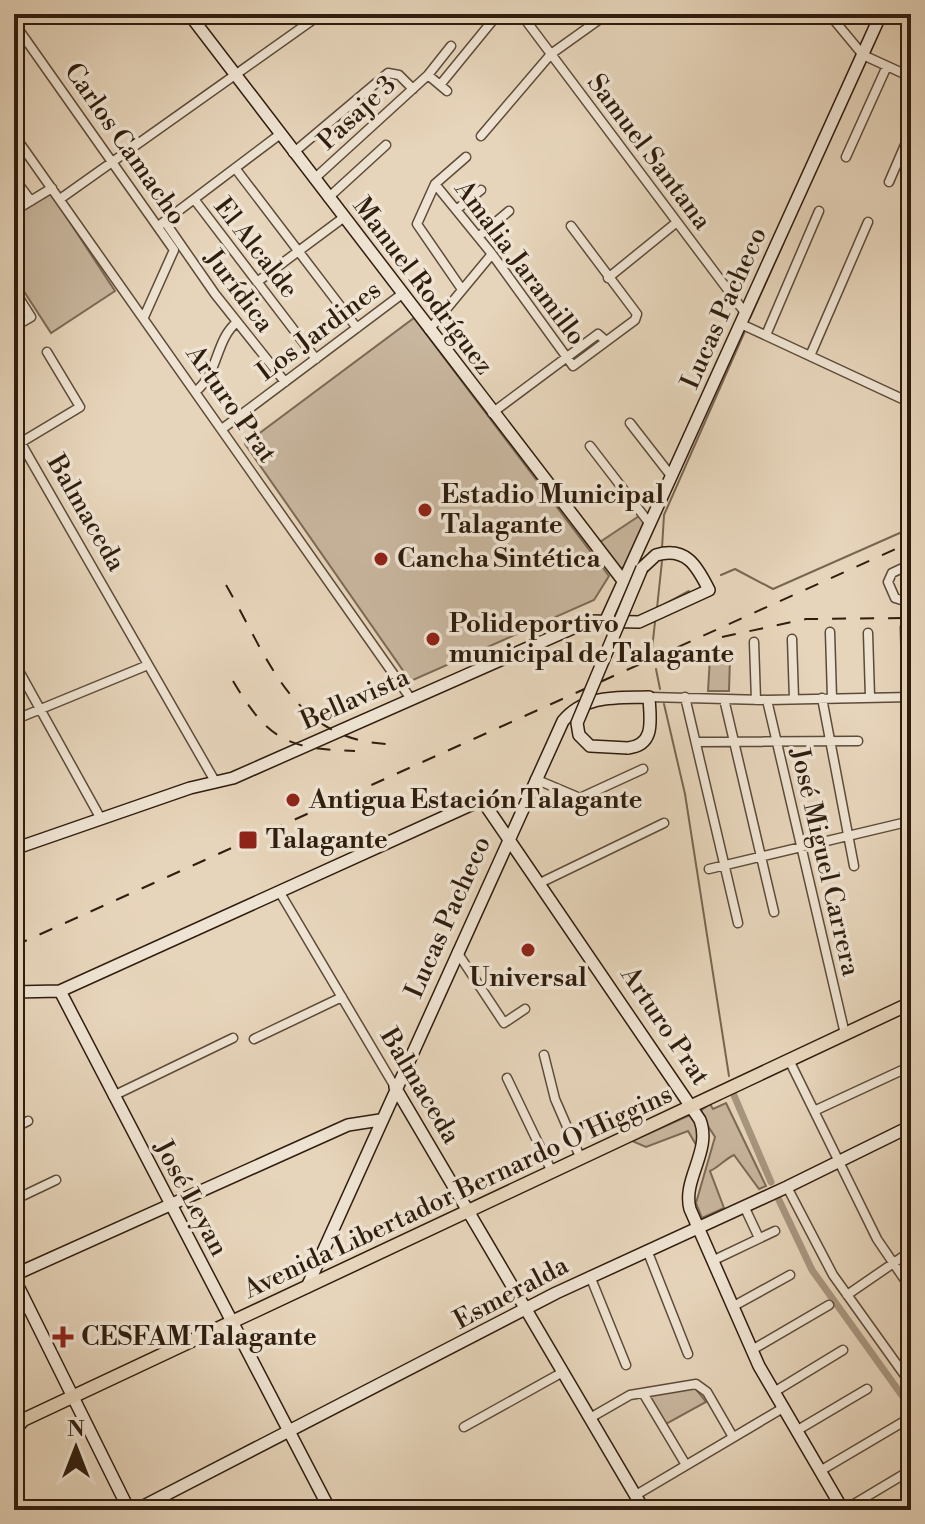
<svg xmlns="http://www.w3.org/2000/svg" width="925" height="1524" viewBox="0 0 925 1524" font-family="'Libre Bodoni',serif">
	<rect width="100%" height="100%" fill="#e7d5bb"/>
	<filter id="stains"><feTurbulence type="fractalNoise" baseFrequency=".0025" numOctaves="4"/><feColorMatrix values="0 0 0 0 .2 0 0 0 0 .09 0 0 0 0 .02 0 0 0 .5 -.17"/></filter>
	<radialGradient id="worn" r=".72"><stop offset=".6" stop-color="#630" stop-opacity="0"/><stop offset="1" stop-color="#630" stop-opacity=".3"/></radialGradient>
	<path fill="#c8b69e" stroke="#7c6a56" stroke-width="2" d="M50,192L115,291L51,333L14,276V215Z
		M414,318L609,576L594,600L413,680L409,679L245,444Z
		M639,516L645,522L624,567L618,570L597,544Z
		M710,657L730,658L729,691H708Z
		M726,1103L766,1186L759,1189L734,1155C725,1159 719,1167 710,1171L724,1208L702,1218L696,1203L715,1137L699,1112L710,1104L713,1109Z
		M690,1115L697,1124L699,1150L688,1131L646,1147L632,1141Z
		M695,1388L706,1402L666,1424L648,1394Z"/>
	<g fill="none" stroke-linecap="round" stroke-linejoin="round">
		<path stroke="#786652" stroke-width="2" d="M750,318L784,242
			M662,548L664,515L745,331
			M721,575L735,569L773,589L911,528
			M665,604L689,591
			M657,608L662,561
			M652,649L655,622
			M656,669L660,689
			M664,704L685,794L729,1076"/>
		<path stroke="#a89680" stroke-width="7" d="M733,1093L771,1182
			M778,1198L812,1270L911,1408"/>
		<g stroke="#5d4b39" stroke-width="11">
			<path id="street" d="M521,14L746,314
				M829,14L863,55L911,77
				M14,23L174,250L144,317
				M428,75L447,91
				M440,85L498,14
				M14,135L411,699
				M481,136L551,54L607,14
				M293,153L388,73L399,75L413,89
				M846,157L887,66
				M235,168L357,328
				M14,178L31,201
				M314,179L428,75L451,46
				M889,182L911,131
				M435,184L492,254L573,366L635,320L637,314L571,226
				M328,198L386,145
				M60,199L321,14
				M194,199L316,359
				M456,210L481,190
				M14,211L52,188
				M165,222L215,294L285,382
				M161,224L279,135
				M478,237L509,211
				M608,278L677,222
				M257,282L343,218
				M461,288L417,224L435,184L466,157
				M14,290L31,317L14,327
				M741,324L911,403
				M429,330L492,254
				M766,335L819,211
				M810,356L868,222
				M196,391C219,373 215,340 237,322
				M492,413L598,334L606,341
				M630,423L672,477
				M222,429L402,294
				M14,431L216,783
				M20,443L80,407L47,352
				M590,446L650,524
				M911,564L892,573L888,582L895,598L911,603
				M905,627L907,697
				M830,632L832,698
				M868,633L870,697
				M792,639L794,699
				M754,642L756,700
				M14,662L101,819
				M649,697L767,700L911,697
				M685,697L738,923
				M822,698L854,866
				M724,699L774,912
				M767,700L845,1034
				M14,720L148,665
				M696,742L858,741
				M535,779L580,798L643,769
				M709,869L911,821
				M540,883L664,823
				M279,891L395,1087
				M457,952L504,1023L525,1009
				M254,1039L342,997
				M544,1055L555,1099L581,1159
				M789,1060L877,1239L911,1289
				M507,1078L552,1172
				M113,1096L233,1038
				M814,1111L911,1066
				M14,1128L28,1121
				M787,1187L833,1275L911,1384
				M14,1200L56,1180
				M744,1206L759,1238
				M647,1250L688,1354
				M712,1261L775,1231
				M590,1276L626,1365
				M847,1295L911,1251
				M732,1307L790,1275
				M752,1350L829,1305
				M901,1370L911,1362
				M774,1392L843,1350
				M643,1393L686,1465
				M590,1418L630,1395L696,1384L707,1392L733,1437
				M464,1427L563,1372
				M796,1431L867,1389
				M820,1471L908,1419
				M636,1495L783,1408
				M844,1510L911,1470"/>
		</g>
		<g stroke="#2f1d0e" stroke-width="14">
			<path id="secondary" d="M189,14L624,582
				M606,620L881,14
				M14,849L190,788L233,778L589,621L639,622L709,590C697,566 686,546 656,555L642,568
				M60,991L330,1510
				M14,992L60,991L475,803H484L700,1120C712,1151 682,1179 690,1209L759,1366L843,1510
				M395,1087L644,1510
				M14,1275L348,1125L380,1120
				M14,1278L129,1510
				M307,1287L563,721C585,694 618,698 649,697C650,719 656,745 628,748
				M136,1510L556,1293L787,1187L911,1126"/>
		</g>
		<g stroke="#2f1d0e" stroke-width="15">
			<path id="primary" d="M14,1431L23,1420L911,1003"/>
		</g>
		<use href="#street" stroke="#efe4d3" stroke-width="8"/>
		<use href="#secondary" stroke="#efe4d3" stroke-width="11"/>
		<use href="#primary" stroke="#e7d5bb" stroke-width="12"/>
		<path stroke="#2f1d0e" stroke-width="2" stroke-dasharray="14 14" stroke-linecap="butt" d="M226,585C268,657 292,740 388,744
			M722,637L806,619L911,618
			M233,681C268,740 287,749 355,751
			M14,946L911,542"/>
		<g stroke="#2f1d0e" stroke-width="14" stroke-linecap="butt">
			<path id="secondary-bridge" d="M628,748L590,746L579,735L577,723L642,568"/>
		</g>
		<use href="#secondary-bridge" stroke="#efe4d3" stroke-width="11"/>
	</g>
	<g fill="#8f2418" stroke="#efe4d3" stroke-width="3">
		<circle cx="425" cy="510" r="8"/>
		<circle cx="381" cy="559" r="8"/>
		<circle cx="433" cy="639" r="8"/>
		<circle cx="293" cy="800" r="8"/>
		<rect x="238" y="830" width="20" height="20" rx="4"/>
		<circle cx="528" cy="950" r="8"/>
		<path d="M59 1325h8v8h8v8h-8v8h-8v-8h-8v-8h8z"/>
	</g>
	<g text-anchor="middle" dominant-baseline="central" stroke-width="7" stroke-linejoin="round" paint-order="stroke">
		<g font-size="26" fill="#2f1d0e" stroke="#efe4d3">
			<text transform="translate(357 113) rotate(-43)">Pasaje 3</text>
			<text transform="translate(125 144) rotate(55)">Carlos Camacho</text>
			<text transform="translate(649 152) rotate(53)">Samuel Santana</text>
			<text transform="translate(256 248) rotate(52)">El Alcalde</text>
			<text transform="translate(520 263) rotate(53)">Amalia Jaramillo</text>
			<text transform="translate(423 286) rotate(53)">Manuel Rodríguez</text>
			<text transform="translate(239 291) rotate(53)">Jurídica</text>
			<text transform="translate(724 308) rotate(-66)">Lucas Pacheco</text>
			<text transform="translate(319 331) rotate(-37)">Los Jardines</text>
			<text transform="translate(231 404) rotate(55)">Arturo Prat</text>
			<text transform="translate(86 513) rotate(60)">Balmaceda</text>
			<text transform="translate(355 699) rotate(-24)">Bellavista</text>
			<text transform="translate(825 862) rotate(77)">José Miguel Carrera</text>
			<text transform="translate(448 917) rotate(-66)">Lucas Pacheco</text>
			<text transform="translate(665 1026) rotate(56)">Arturo Prat</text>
			<text transform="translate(420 1086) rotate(59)">Balmaceda</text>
			<text transform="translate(458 1192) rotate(-25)">Avenida Libertador Bernardo O'Higgins</text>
			<text transform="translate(191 1198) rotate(62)">José Leyan</text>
			<text transform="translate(511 1293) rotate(-28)">Esmeralda</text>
		</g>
		<g font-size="26" font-weight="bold" fill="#2f1d0e" stroke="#efe4d3" text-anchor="start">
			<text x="441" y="495">Estadio Municipal<tspan x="441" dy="30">Talagante</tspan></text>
			<text x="397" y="559">Cancha Sintética</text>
			<text x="449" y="624">Polideportivo<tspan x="449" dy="30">municipal de Talagante</tspan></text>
			<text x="309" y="800">Antigua Estación Talagante</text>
			<text x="266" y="840">Talagante</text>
			<text x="528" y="978" text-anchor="middle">Universal</text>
			<text x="81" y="1337">CESFAM Talagante</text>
		</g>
	</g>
	<rect width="925" height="1524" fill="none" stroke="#e7d5bb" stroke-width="48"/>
	<rect x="16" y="16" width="893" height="1492" fill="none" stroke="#2f1d0e" stroke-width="4"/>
	<rect x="24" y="24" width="877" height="1476" fill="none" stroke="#2f1d0e" stroke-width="2"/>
	<g transform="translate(76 1448)" stroke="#efe4d3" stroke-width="6" paint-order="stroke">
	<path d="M0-6L14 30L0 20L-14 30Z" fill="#2f1d0e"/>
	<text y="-12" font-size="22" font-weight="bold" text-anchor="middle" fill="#2f1d0e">N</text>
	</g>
	<rect width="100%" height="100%" filter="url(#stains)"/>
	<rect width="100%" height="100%" fill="url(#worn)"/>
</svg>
